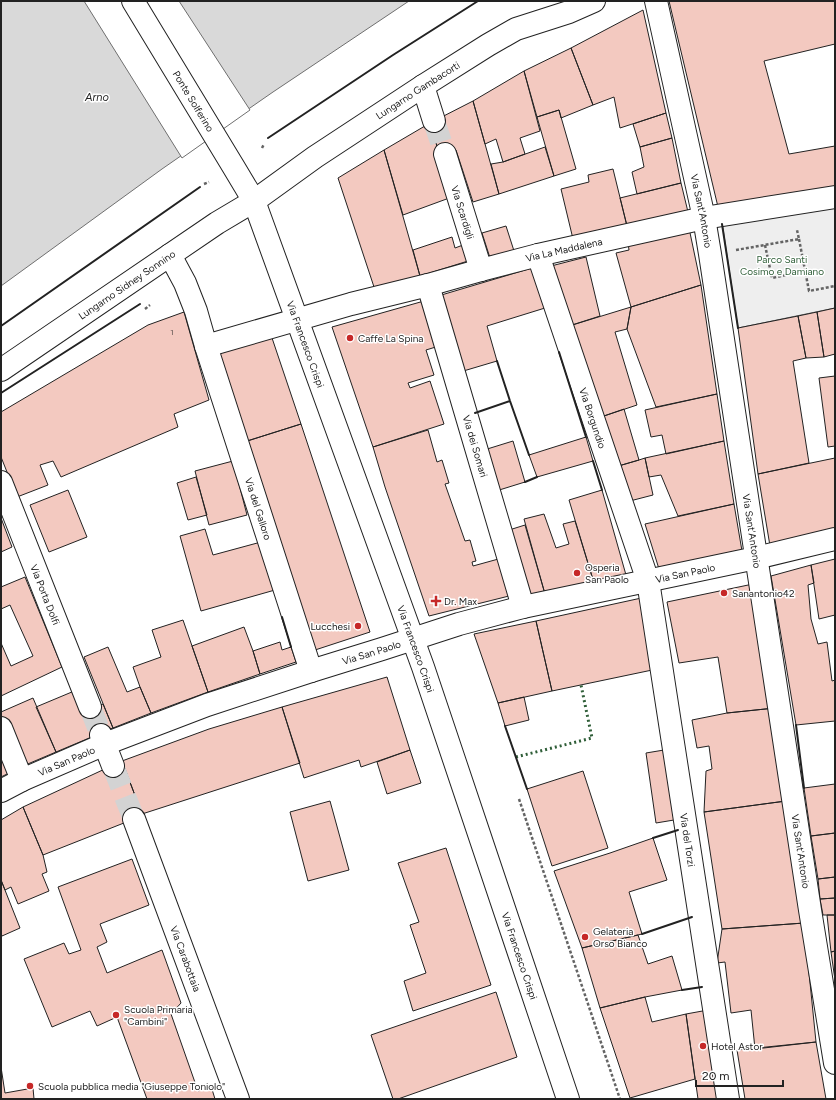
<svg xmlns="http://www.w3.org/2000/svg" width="836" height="1100" viewBox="0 0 836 1100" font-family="Figtree,sans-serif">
	<rect width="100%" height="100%" fill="#fff"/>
	<path fill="#eee" stroke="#6f6f6f" d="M835,202V308L738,328L722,222Z"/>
	<path fill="#d9d9d9" stroke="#6f6f6f" d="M1,1H409L273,92L162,169L1,286Z"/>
	<path fill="#fff" stroke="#6f6f6f" d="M84,1H179L250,110L182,158Z"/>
	<path fill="#f3c9c0" stroke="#222" d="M669,1H835V44L764,61L789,154L835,146V190L718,207Z
		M643,10L666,113L620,128L614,97L593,105L571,48Z
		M571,48L593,105L561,118L559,110L537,117L524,71Z
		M524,71L540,131L520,138L525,154L503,162L496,139L485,144L473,101Z
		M473,101L499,194L473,202L456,150L440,156L430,123Z
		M559,110L576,169L554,176L537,117Z
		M666,113L672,138L640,147L633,124Z
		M430,123L452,197L403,215L384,150Z
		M672,138L681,183L637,194L632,172L644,167L640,147Z
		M545,147L554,176L499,194L491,164L503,162Z
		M384,150L420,276L375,290L338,178Z
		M613,169L627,226L573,239L561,189L589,182L588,175Z
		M681,183L688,212L627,226L620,198Z
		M506,226L515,254L491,261L482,233Z
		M689,228L701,285L631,307L616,253L629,250L628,243Z
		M452,237L455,248L463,245L468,261L420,276L413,250Z
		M586,257L600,316L569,326L551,266Z
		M532,268L545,308L487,326L497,361L460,372L438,296Z
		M701,285L717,394L656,407L627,329L631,307Z
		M424,301L439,346L426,350L434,375L408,383L410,388L430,381L444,424L373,447L332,327Z
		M631,307L627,329L615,332L637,405L598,418L569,326Z
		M835,308V354L824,357L817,312Z
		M184,312L209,400L174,414L178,427L61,477L53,461L40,465L48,485L17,497L1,457V412L148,325Z
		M817,312L824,357L806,358L798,316Z
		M798,316L806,358L793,361L809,463L758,474L738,328Z
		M270,332L301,424L244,442L219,352Z
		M835,376V446L828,447L819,378Z
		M717,394L724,441L666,454L662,435L651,437L645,410Z
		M624,409L639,460L615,467L598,418Z
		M301,424L370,632L312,651L244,442Z
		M428,430L437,462L442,460L449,483L445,484L465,541L470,540L476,561L472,562L473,566L502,558L513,595L429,616L385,487L373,447Z
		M586,437L593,461L537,477L529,455Z
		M513,441L525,482L496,491L484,450Z
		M724,441L734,504L678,516L661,475L649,477L645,458Z
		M645,458L653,495L626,502L615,467L639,460Z
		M835,458V529L770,546L758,474Z
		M233,461L247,515L209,525L195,471Z
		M196,477L207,515L188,520L177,483Z
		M68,490L87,537L49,552L30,505Z
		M602,490L626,575L594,583L569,500Z
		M734,504L742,551L659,569L645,524Z
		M544,514L556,548L569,544L563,524L575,521L594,583L545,594L524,519Z
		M1,518L12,547L1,552Z
		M525,525L545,594L528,597L506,531Z
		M205,529L213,555L261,542L275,590L201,611L180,536Z
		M835,559V615L819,619L811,565Z
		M811,565L814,583L808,585L811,619L818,644L827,642L832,681L835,680V721L796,725L771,576Z
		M25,577L62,667L1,696V643L11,666L33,656L10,605L1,609V587Z
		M753,584L775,708L727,713L718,657L679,663L667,602Z
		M646,597L657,669L552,691L536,621Z
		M183,620L208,692L151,713L140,687L133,667L161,657L152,630Z
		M536,621L552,691L498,703L474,634Z
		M244,627L253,651L260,674L208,692L192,646Z
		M280,642L282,650L291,647L296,662L260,674L253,651Z
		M108,647L127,692L140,687L151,713L113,728L84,657Z
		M387,677L410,750L361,767L359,760L304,778L282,707Z
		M79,689L87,710L103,704L113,728L56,752L36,707Z
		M524,697L529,720L505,726L498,703Z
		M33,698L56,752L23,766L1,715V712Z
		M282,707L300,763L142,814L122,761L209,729Z
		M775,708L786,801L704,812L706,771L712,769L709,746L697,748L692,720L727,713Z
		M1,746L13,771L1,777Z
		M670,749L680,819L656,823L646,753Z
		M410,750L421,783L387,794L377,762Z
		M122,761L142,814L134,819L43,855L23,807Z
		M583,771L608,848L552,866L527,789Z
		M835,784V833L811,836L804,788Z
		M330,801L349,870L308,881L290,812Z
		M786,801L804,923L722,929L704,812Z
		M23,807L43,855L47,872L42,874L49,891L18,904L11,887L5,890L1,880V820Z
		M835,833V877L818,879L811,836Z
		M653,838L667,880L629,892L642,934L582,948L554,871L610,853Z
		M446,848L491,985L413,1011L404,981L426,973L410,925L419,922L398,863Z
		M132,859L149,905L100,924L107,942L97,947L107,973L162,950L181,1003L171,1014L198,1091L211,1086L215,1099H147L117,1017L97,1026L90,1011L52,1027L24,959L64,943L69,954L81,950L58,887Z
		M835,877V898L820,899L818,879Z
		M1,880L20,928L2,936L1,933Z
		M835,898V915H823L820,899Z
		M827,915H835V951L831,952Z
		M804,923L816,1042L755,1049L751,1010L731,1013L725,962L717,963L722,929Z
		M638,935L648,964L672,956L682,990L645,997L600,1008L582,948Z
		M835,951V980L831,952Z
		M496,992L517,1057L398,1099H393L371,1035Z
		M645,997L652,1022L686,1014L695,1079L630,1098L600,1008Z
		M708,1010L723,1099H698L686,1014Z
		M816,1042L826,1099H745L737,1050Z
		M1,1067L5,1093L33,1088L34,1099H1Z"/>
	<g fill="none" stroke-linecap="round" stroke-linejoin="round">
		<path stroke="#d3d3d3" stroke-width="22" stroke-dasharray="22 11" stroke-linecap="butt" d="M434,121L445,154
			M90,707L101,735
			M113,766L134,819"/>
		<g stroke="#222" stroke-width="24">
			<g id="street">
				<path id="s1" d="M656,1L704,218L710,254L810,910L835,1063"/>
				<path d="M423,86L434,121"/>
				<path id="s2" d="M445,154L481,270"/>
				<path id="s3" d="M170,255L185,283L196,311L206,346L351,304L428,285L481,270L538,255L704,218L835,197"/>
				<path id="s4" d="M538,255L648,581L728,1099"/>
				<path id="s5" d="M428,285L523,607"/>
				<path id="s6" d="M206,346L311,671"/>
				<path id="s7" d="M1,482L90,707"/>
				<path d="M1,728L22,780"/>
				<path d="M101,735L113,766"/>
				<path id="s8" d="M1,791L22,780L105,744L207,705L311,671L382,649L459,624L523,607L756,558L835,539"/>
				<path id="s9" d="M134,819L238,1099"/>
			</g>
		</g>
		<g stroke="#222" stroke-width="24">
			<g id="secondary">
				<path id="s10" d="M133,1L233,166L254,201L423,667L568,1099"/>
				<path id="s11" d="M1,370L217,223L254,201L315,157L423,86L488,45L516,29L569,12L594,1"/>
			</g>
		</g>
		<path stroke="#646464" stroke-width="2.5" stroke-dasharray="3 2" stroke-linecap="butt" d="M262,148L264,144
			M204,184L209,182
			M799,239L809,291L835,286
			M765,245L772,278L806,271
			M736,250L799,239L797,230
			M145,309L150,305
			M519,799L620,1099"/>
		<use href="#street" stroke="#fff" stroke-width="22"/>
		<use href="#secondary" stroke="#fff" stroke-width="22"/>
		<path stroke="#2f5e38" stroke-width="3" stroke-dasharray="2 3" stroke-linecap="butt" d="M516,757L592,738L581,685"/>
		<path stroke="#222" stroke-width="2" d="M268,138L393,55L478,1
			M722,224L738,328
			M1,326L200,187
			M559,352L586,437
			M497,361L510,401L529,455
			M1,393L140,304
			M475,413L510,401
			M593,461L602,490
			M525,482L537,477
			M282,617L291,647
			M796,725L804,788
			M505,726L527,789
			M653,838L678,830
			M642,934L692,917
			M682,990L702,987"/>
	</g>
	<g fill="#c62828" stroke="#fff" stroke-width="1.5">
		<circle cx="350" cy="338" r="4"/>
		<circle cx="577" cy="573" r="4"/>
		<circle cx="724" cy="593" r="4"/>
		<path d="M434 595h4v4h4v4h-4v4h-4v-4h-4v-4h4z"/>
		<circle cx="358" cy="626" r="4"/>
		<circle cx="585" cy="937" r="4"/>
		<circle cx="116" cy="1015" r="4"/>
		<circle cx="703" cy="1046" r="4"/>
		<circle cx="30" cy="1086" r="4"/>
	</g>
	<g text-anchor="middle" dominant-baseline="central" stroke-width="3" stroke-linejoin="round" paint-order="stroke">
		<g font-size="8" fill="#564c4a">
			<text x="172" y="332">1</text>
		</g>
		<g font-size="10" fill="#222" stroke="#fff">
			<text stroke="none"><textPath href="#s11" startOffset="502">Lungarno Gambacorti</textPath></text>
			<text stroke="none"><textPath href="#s10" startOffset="117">Ponte Solferino</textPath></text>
			<text stroke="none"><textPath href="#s1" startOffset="215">Via Sant'Antonio</textPath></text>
			<text stroke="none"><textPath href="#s2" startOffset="61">Via Scardigli</textPath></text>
			<text stroke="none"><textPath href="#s3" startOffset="469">Via La Maddalena</textPath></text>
			<text stroke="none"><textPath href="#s11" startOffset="152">Lungarno Sidney Sonnino</textPath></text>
			<text stroke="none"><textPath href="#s10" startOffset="386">Via Francesco Crispi</textPath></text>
			<text stroke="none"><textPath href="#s4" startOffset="172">Via Borgundio</textPath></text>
			<text stroke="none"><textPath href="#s5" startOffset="168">Via dei Somari</textPath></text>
			<text stroke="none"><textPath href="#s6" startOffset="171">Via del Galloro</textPath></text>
			<text stroke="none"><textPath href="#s1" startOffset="539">Via Sant'Antonio</textPath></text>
			<text stroke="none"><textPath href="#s8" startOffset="720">Via San Paolo</textPath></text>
			<text stroke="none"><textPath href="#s7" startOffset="121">Via Porta Dolfi</textPath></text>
			<text stroke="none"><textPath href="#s10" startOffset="710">Via Francesco Crispi</textPath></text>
			<text stroke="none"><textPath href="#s8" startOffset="396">Via San Paolo</textPath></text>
			<text stroke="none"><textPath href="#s8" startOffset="72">Via San Paolo</textPath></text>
			<text stroke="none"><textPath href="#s4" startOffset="606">Via del Torzi</textPath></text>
			<text stroke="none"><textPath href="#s1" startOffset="863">Via Sant'Antonio</textPath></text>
			<text stroke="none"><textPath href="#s10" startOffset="1034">Via Francesco Crispi</textPath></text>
			<text stroke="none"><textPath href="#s9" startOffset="149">Via Carabottaia</textPath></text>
		</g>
		<g font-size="10" fill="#2f5e38" stroke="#fff">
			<text x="782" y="259">Parco Santi<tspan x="782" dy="12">Cosimo e Damiano</tspan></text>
		</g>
		<g font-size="10" fill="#222" stroke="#fff" text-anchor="start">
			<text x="358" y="338">Caffe La Spina</text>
			<text x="585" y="567">Osperia<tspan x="585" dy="12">San Paolo</tspan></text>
			<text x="732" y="593">Sanantonio42</text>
			<text x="444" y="601">Dr. Max</text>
			<text x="350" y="626" text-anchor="end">Lucchesi</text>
			<text x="593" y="931">Gelateria<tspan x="593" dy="12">Orso Bianco</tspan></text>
			<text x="124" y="1009">Scuola Primaria<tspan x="124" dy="12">"Cambini"</tspan></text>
			<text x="711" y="1046">Hotel Astor</text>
			<text x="38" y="1086">Scuola pubblica media "Giuseppe Toniolo"</text>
		</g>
		<g font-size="11" font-style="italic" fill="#222" stroke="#fff">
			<text x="97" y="97">Arno</text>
		</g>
	</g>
	<rect width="836" height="1100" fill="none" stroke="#222222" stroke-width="4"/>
	<path d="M696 1080v6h87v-6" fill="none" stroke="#222222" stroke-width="2"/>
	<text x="702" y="1080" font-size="12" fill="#222222" stroke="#ffffff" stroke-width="3" paint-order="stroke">20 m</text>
</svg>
